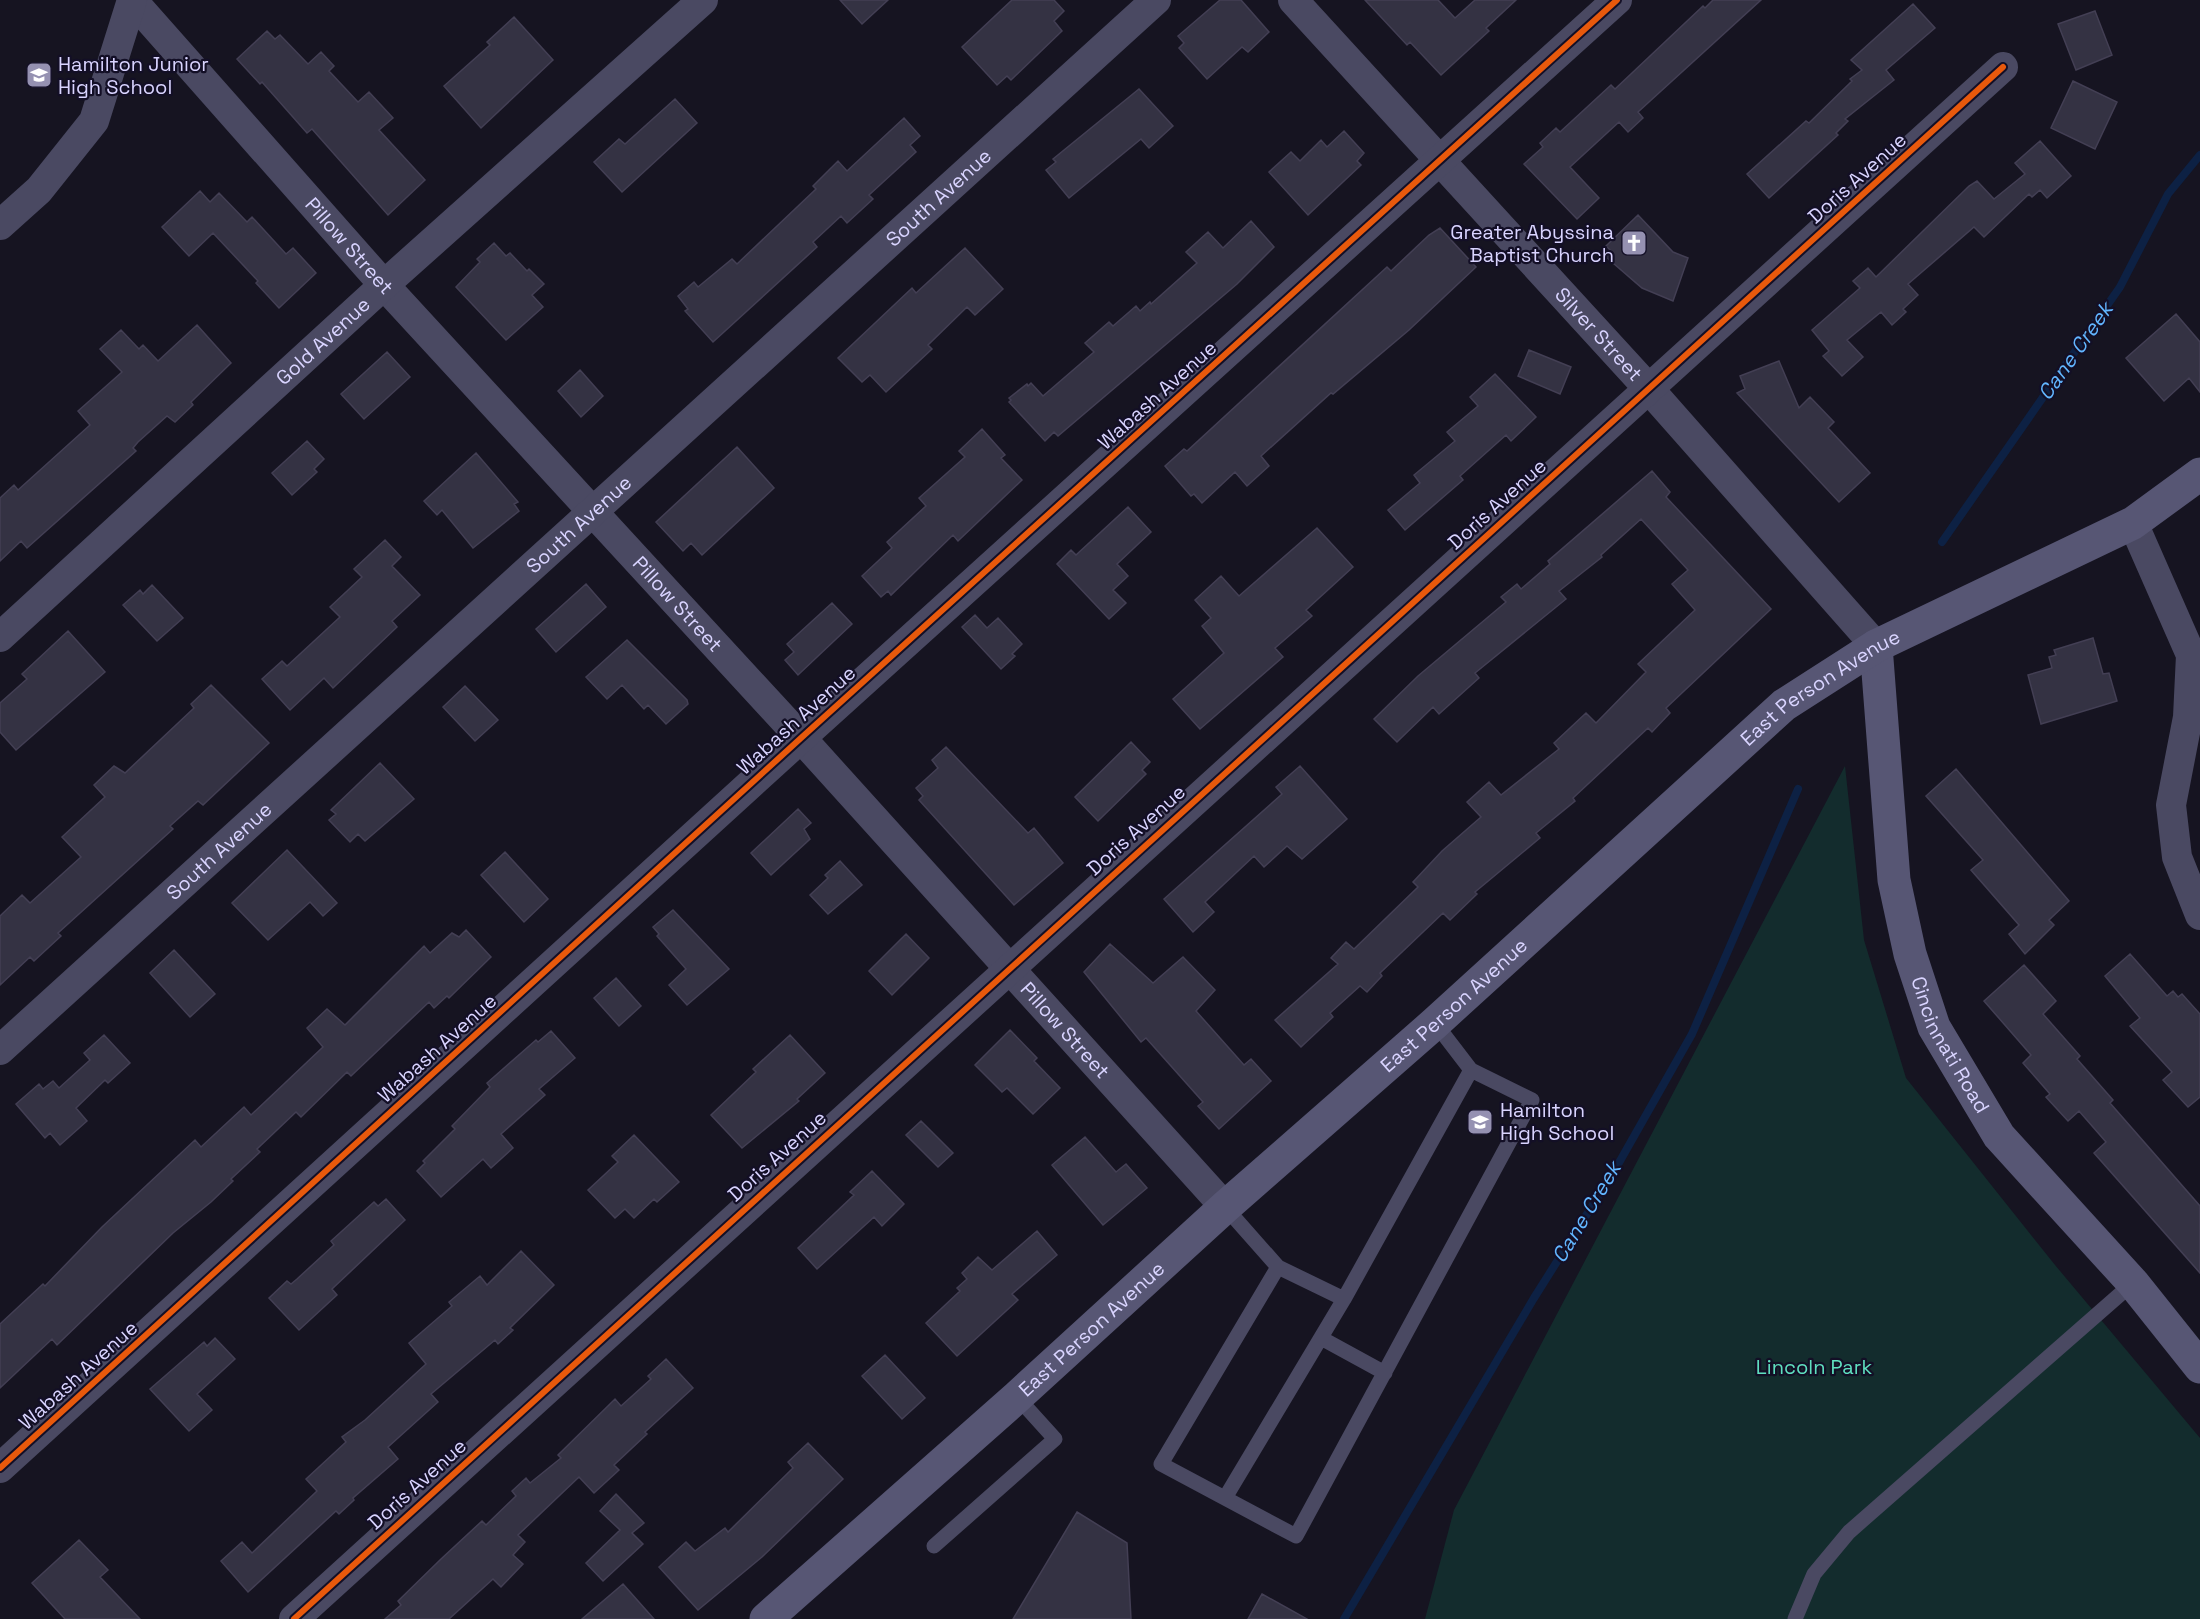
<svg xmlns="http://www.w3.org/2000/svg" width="2200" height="1619" viewBox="0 0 2200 1619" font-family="'Space Grotesk',sans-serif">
	<rect width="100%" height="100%" fill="#161421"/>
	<path fill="#132c2d" d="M1845,766L1864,940L1906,1078L2055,1265L2200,1438V1619H1425L1454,1510Z"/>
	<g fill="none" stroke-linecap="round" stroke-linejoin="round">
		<path stroke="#0d2144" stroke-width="8" d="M1942,542L2120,287L2168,194L2200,155
			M1344,1619L1534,1298L1616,1168L1692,1034L1798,789"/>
	</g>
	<path fill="#343243" stroke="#433f54" stroke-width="1.5" d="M840,0H888L862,24Z
		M1012,0H1054L1064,11L1054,21L1062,31L1011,80L1007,76L997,85L962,47Z
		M1220,0H1241L1269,32L1248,52L1242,47L1207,79L1179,48L1184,43L1178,36Z
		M1365,0H1438L1455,18L1475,0H1516L1486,28L1489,31L1441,75L1410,42L1407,45Z
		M1713,0H1761L1638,112L1643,118L1628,132L1619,122L1570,167L1599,198L1577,219L1524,164L1543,147L1540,143L1556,128L1560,132L1611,85L1615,89L1703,6L1705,8Z
		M1913,4L1935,28L1886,70L1894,80L1845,119L1848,121L1836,133L1838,135L1769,198L1747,174L1806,121L1809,123L1852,81L1850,79L1862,70L1851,60Z
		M2095,11L2112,55L2076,70L2058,24Z
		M514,17L553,60L481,128L444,86L490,45L487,42Z
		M267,31L275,39L280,35L308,64L321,52L334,66L329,71L358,102L369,92L393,118L379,130L425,180L388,215L312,129L307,133L262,82L260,84L237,59Z
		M2073,81L2117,102L2095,149L2051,128Z
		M1139,89L1173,126L1149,148L1141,139L1069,198L1046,170L1056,162L1053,159Z
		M675,99L697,123L622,192L594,162L619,139L625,144Z
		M904,118L920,136L910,145L916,152L869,195L873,199L847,223L841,216L813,242L817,247L713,342L685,311L688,309L678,296L694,282L698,287L732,259L737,264L816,189L813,186L838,161L847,171Z
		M1344,131L1364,153L1357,161L1361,165L1308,215L1269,172L1291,152L1300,161L1321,140L1327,147Z
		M2040,141L2071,176L2047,198L2040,190L2032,197L2029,194L1984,237L1974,227L1908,284L1918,295L1903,309L1906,312L1892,325L1881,312L1847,340L1863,357L1842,376L1823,356L1829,351L1812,330L1860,288L1853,281L1868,268L1876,277L1969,186L1977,181L1994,199L2025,174L2015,163Z
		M200,191L210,202L219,193L247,222L252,217L286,254L293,248L316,273L279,308L256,283L258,281L213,233L189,256L162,227Z
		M1638,215L1673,252L1688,258L1673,301L1642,288L1606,257L1611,251L1606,246Z
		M1251,221L1274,247L1237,284L1058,436L1054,432L1045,441L1009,402L1011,400L1009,398L1027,384L1028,386L1031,383L1043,396L1094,352L1085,343L1109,322L1113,326L1136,306L1140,311L1150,302L1151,304L1197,263L1186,252L1208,232L1223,248Z
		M1440,228L1476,267L1409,330L1333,394L1331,393L1261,456L1269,466L1247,486L1235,472L1202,503L1194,494L1191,496L1165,466L1184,449L1187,451L1387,267L1391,271L1429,235Z
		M494,243L506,256L510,253L527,271L529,269L544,284L532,295L543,307L506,340L456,287L480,262L477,259Z
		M965,248L1003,289L975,315L967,307L928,345L932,349L886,392L870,375L862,382L838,358L912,288L916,293Z
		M2176,314L2200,342V392L2189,378L2164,401L2126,358Z
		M197,325L231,363L191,402L193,405L175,422L167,416L138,442L133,448L136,451L27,548L21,541L0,561V498L14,485L18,490L90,425L78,411L122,372L100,349L121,330L139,349L143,345L158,361Z
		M1529,350L1571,367L1560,394L1518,376Z
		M387,352L410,377L364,419L341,394Z
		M1779,361L1799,408L1810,397L1834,422L1828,428L1870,473L1839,502L1737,393L1745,389L1740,376Z
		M580,370L603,396L581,417L558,391Z
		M1495,374L1536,417L1511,441L1506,435L1460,476L1463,480L1405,530L1388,510L1420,483L1414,475L1455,441L1447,432L1478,406L1470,397Z
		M982,429L1005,455L1001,458L1022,480L958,541L953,535L891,595L888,591L881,597L862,576L892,548L887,542L926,506L919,498L965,457L959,451Z
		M307,441L324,459L314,469L317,472L292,495L272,473Z
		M737,447L774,488L702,555L691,543L683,551L656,522Z
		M476,453L518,502L514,504L519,511L473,548L442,510L437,515L424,501Z
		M1652,471L1670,492L1666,497L1771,609L1666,708L1670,713L1652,732L1648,728L1573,798L1575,801L1536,833L1540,838L1475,892L1477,894L1450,920L1443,913L1380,973L1382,976L1367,992L1360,986L1330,1013L1333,1017L1301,1047L1275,1020L1338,964L1331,958L1346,942L1354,949L1418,887L1413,882L1442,851L1481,817L1467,802L1489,782L1501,795L1559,749L1554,743L1586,713L1596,723L1646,672L1638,664L1695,610L1672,584L1688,570L1641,519L1601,555L1602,557L1559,591L1566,599L1475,673L1479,678L1439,714L1433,707L1397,742L1374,719L1418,676L1506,602L1501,597L1517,584L1521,589L1550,564L1548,561Z
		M1128,507L1151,532L1117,564L1128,576L1113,590L1126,603L1109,619L1057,564L1071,550L1076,555Z
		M1317,528L1353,567L1306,610L1312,616L1275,648L1283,657L1200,729L1173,699L1224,653L1202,626L1211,618L1195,600L1221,576L1239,596Z
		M385,540L401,557L392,566L420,595L392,621L397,627L333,688L324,678L290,710L262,679L282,661L287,666L340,617L330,607L362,577L354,569Z
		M586,584L606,607L556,652L536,629Z
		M152,585L183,618L157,641L123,605L140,590L143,594Z
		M832,603L852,624L798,675L785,660L794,652L787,644Z
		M975,615L987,628L998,618L1022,644L1012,654L1015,656L1001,669L962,627Z
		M68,631L105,672L16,750L0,732V703L27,679L22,674Z
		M2093,638L2103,674L2109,673L2117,701L2041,724L2028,675L2052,668L2049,657L2056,655L2054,650Z
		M627,640L687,700L688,704L666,724L648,705L644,709L622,685L607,699L586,677Z
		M211,685L269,743L203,805L198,801L170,826L173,829L58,933L61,936L34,961L30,957L0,985V916L22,895L30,903L81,857L62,837L105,797L94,785L114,766L125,773L194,708L191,704Z
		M465,686L498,720L475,741L443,707Z
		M1131,742L1150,762L1142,770L1146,774L1098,821L1075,797Z
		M946,747L1028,833L1034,828L1063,863L1014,905L919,800L923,796L916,788L938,768L932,760Z
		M380,763L414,799L365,841L358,834L350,842L329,820L336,814L331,810Z
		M1300,766L1347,819L1302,859L1287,846L1264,867L1254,856L1205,902L1214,912L1193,932L1164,899L1282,794L1276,787Z
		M1956,769L2069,901L2049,920L2054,925L2025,954L2009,934L2019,925L1971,870L1983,860L1926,796Z
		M798,809L811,823L804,829L810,839L771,875L751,853Z
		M287,850L337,903L323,916L310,902L268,940L232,903Z
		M505,852L548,899L524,922L481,875Z
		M840,861L862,885L828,914L810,895L828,878L825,875Z
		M673,910L729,969L687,1005L669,985L686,969L657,936L659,934L653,927Z
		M466,930L491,957L449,998L447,996L434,1008L429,1002L351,1076L347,1072L301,1117L296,1112L257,1149L260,1152L231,1179L233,1181L211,1202L173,1233L57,1345L52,1339L0,1388V1324L43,1284L45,1286L102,1227L195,1140L201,1147L244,1107L251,1115L323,1047L307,1028L327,1009L345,1025L424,946L430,953L452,933L459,937Z
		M906,934L929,958L892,995L869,971Z
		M1110,944L1153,983L1183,957L1215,990L1196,1011L1244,1065L1251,1059L1271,1081L1219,1129L1198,1106L1203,1102L1146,1038L1141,1042L1084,972Z
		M174,950L215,994L190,1017L150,973Z
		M2130,954L2167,996L2173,991L2178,997L2182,994L2200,1014V1097L2188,1107L2163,1080L2172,1072L2130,1026L2140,1018L2105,976Z
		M2024,965L2056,1001L2043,1014L2080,1056L2077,1059L2113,1100L2110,1103L2200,1206V1273L2094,1153L2106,1142L2079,1111L2068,1121L2046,1097L2050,1094L2023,1063L2031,1055L1984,1001Z
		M616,978L641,1006L619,1026L594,998Z
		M1010,1030L1037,1058L1034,1061L1060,1088L1033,1114L1007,1088L1002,1092L975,1065Z
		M551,1031L575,1058L539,1089L545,1095L501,1134L513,1148L491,1168L483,1159L441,1197L417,1171L425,1163L423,1161L455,1129L452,1126L490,1087L487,1083L536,1040L538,1042Z
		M104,1035L130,1063L108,1083L105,1080L76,1108L87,1121L60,1145L50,1133L45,1138L16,1104L39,1084L43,1089L53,1081L59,1088L90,1060L84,1053Z
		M790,1035L825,1073L797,1099L799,1101L742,1148L711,1115L756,1072L753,1069Z
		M921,1121L953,1153L938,1167L906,1135Z
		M634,1135L679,1182L657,1202L654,1199L634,1218L625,1209L615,1218L588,1190L618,1162L612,1156Z
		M1085,1137L1116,1172L1126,1164L1147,1188L1103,1225L1052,1165Z
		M872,1171L904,1204L882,1226L874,1217L817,1269L798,1248L854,1195L850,1192Z
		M386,1199L405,1220L332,1289L337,1295L299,1330L269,1298L287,1281L291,1284L297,1279L334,1245L331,1241L374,1202L378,1206Z
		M1037,1231L1057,1255L1012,1294L1018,1300L957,1356L926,1323L960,1291L957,1288L967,1279L962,1273L978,1257L992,1270Z
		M521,1251L554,1285L510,1328L513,1330L498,1344L495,1340L431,1394L438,1402L388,1447L398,1459L353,1498L354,1500L339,1514L336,1511L248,1592L221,1561L242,1542L252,1553L317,1491L306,1479L346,1442L342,1437L365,1420L426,1364L409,1343L452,1306L449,1302L480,1276L487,1285Z
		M215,1338L235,1359L197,1394L212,1410L189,1431L150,1389L204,1342L207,1346Z
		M885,1355L925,1398L902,1419L862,1376Z
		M666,1359L693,1388L645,1432L647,1434L614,1465L619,1470L594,1493L579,1477L518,1535L525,1542L513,1555L523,1564L501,1587L493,1579L449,1619H385L401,1605L398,1601L441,1559L482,1521L486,1525L516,1496L512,1491L526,1478L530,1483L561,1458L558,1455L615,1399L621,1406L651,1379L648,1376Z
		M808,1443L843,1479L762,1557L698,1610L659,1567L686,1542L695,1551L725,1528L728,1532L793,1468L788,1462Z
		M616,1494L644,1523L632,1533L643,1544L603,1581L586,1563L620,1530L600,1511Z
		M1077,1512L1127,1543L1131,1619H1013Z
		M79,1540L108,1570L100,1577L140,1619H65L32,1583Z
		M623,1584L654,1619H582Z
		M1262,1594L1307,1619H1248Z"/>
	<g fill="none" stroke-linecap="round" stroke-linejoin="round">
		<path stroke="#4a4962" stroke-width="15" d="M1435,1023L1471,1070
			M1225,1207L1278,1267L1344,1299L1471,1070L1532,1100L1296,1536L1161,1464L1278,1267
			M1321,1338L1385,1373
			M1225,1498L1344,1299
			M934,1546L1055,1439L1017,1397
			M1795,1619L1814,1574L1849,1532L2133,1283"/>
		<g stroke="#4a4962" stroke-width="30">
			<path id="s1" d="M132,0L384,285L801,738L1225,1207"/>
			<path id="s2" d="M1293,0L1649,389L1876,646"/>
			<path d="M0,225L39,190L94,121L132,0"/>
			<path d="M2133,523L2191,655L2188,717L2171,805L2177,857L2200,915"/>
			<path id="s3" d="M0,637L384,285L703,0"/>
			<path id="s4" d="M0,1050L1156,0"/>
			<path d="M0,1468L801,738L1617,0"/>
			<path d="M294,1619L2003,67"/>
		</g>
		<g stroke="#575674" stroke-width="33">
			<path id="s5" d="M1876,646L1894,880L1910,954L1934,1027L1999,1136L2133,1283L2200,1367"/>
			<path id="s6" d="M766,1619L1017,1397L1225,1207L1435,1023L1784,705L1876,646L2133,523L2200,474"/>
		</g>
		<g stroke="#130f26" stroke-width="10">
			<path id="cycleway" d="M0,1468L801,738L1617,0
				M294,1619L2003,67"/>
		</g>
		<use href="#cycleway" stroke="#e8590c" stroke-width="6"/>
	</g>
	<defs>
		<g id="school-square" transform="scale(1.35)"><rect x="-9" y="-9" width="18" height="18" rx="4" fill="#9591b1" stroke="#130f26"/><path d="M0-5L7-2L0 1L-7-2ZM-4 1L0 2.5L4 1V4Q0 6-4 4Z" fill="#fff"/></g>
		<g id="church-square" transform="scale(1.35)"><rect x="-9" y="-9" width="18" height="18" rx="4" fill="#9591b1" stroke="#130f26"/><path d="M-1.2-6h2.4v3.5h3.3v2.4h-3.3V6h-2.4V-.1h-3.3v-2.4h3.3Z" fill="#fff"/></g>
	</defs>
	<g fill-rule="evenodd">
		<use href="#school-square" x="39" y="75"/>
		<use href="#church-square" x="1634" y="243"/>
		<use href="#school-square" x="1480" y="1122"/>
	</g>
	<g text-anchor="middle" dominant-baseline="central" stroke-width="4.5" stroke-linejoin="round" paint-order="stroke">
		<g font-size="20" fill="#d9d4ff" stroke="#130f26" text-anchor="start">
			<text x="58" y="64">Hamilton Junior<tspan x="58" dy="23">High School</tspan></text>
			<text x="1614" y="232" text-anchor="end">Greater Abyssina<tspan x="1614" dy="23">Baptist Church</tspan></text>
			<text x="1500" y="1110">Hamilton<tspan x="1500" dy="23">High School</tspan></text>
		</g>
		<g font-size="20" fill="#d9d4ff" stroke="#130f26">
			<text transform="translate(1857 178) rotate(-42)">Doris Avenue</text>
			<text stroke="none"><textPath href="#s4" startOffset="1268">South Avenue</textPath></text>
			<text stroke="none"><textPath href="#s1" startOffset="328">Pillow Street</textPath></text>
			<text stroke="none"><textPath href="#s2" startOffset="453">Silver Street</textPath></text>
			<text stroke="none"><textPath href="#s3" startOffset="438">Gold Avenue</textPath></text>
			<text transform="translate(1157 395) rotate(-42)">Wabash Avenue</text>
			<text transform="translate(1497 504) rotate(-42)">Doris Avenue</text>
			<text stroke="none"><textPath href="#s4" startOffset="782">South Avenue</textPath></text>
			<text stroke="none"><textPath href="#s1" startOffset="814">Pillow Street</textPath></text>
			<text stroke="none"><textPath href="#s6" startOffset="1408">East Person Avenue</textPath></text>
			<text transform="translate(796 720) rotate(-42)">Wabash Avenue</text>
			<text transform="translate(1136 830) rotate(-42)">Doris Avenue</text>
			<text stroke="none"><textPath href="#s4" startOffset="296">South Avenue</textPath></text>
			<text stroke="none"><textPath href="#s6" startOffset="922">East Person Avenue</textPath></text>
			<text stroke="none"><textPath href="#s1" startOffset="1390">Pillow Street</textPath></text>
			<text stroke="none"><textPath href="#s5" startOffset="410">Cincinnati Road</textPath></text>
			<text transform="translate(437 1048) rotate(-42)">Wabash Avenue</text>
			<text transform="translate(777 1156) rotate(-42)">Doris Avenue</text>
			<text stroke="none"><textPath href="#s6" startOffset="436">East Person Avenue</textPath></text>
			<text transform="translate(78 1375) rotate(-42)">Wabash Avenue</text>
			<text transform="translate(417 1484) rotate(-42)">Doris Avenue</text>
		</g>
		<g font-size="20" fill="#5fe0c0" stroke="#130f26">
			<text x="1814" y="1367">Lincoln Park</text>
		</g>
		<g font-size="21" font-style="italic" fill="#62b6ff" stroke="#130f26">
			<text transform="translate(2075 351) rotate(-55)">Cane Creek</text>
			<text transform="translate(1586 1212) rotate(-59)">Cane Creek</text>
		</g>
	</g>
</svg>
